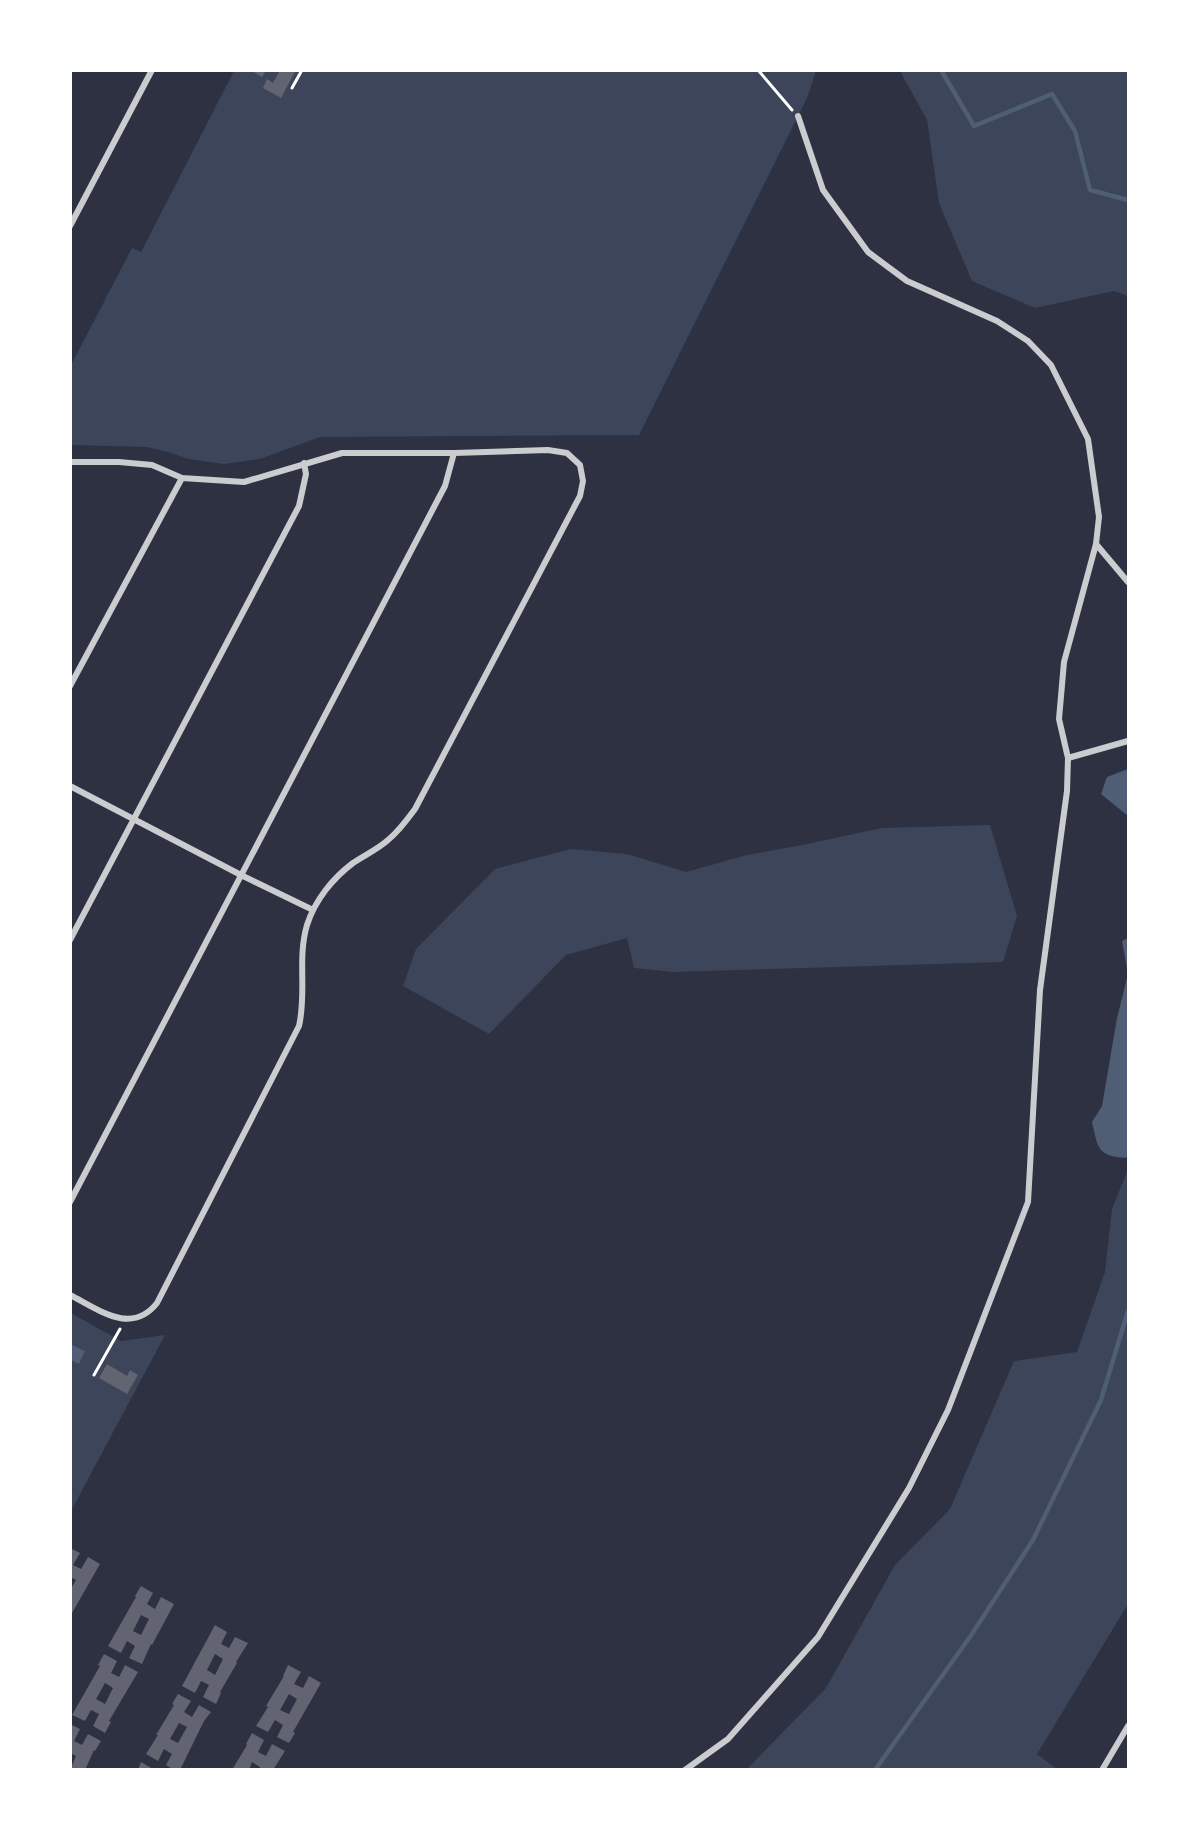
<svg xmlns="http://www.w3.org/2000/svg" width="1199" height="1840" viewBox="0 0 1199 1840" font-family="Roboto,sans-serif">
	<rect width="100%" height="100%" fill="#2d3142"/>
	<path fill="#3c4559" d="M234,71H816L807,98L639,435L320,437L260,459L224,464L188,459L168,452L147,447L71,445V365L132,248L141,252Z
		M900,71H1128V296L1114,291L1035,308L972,281L939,203L927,120Z
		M990,825L1017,916L1003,962L673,972L634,968L627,938L566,955L489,1034L403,986L416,949L495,869L571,849L627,854L686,872L747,855L802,845L882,828Z
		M1128,1169V1604L1037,1754L1057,1769H747L826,1688L895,1565L950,1509L1014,1361L1077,1352L1105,1272L1112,1209Z
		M71,1313L121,1341L165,1335L71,1511Z"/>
	<path fill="#4f5d75" d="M1128,769V816L1101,794L1107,777Z
		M1128,938V1155L1126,1158C1097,1156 1098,1148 1092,1122L1102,1106L1117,1018L1128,974L1122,941Z
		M70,1344L85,1351L79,1364L71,1360Z"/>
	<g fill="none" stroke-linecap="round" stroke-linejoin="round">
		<path stroke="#4f5d75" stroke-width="4.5" d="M941,70L974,126L1052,94L1075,131L1090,190L1128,200
			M875,1770L972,1634L1033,1540L1101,1400L1128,1311"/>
	</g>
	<path fill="#626471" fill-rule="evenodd" d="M250,70H266L262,77Z
		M280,70H296L281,98L263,88L267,79L273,83Z
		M107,1364L127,1376L130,1370L138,1375L127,1394L99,1378Z
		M70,1548L80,1553L73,1565L81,1569L88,1557L100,1564L72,1613L70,1620V1590L76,1580L70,1577Z
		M141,1586L153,1593L147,1604L155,1609L161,1597L174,1604L152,1645L151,1644L142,1664L129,1658L135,1646L127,1641L121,1653L108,1646L136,1597L135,1596ZM141,1615L149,1619L141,1635L133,1631Z
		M215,1625L227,1632L221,1644L229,1648L235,1637L248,1643L236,1662L237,1663L220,1692L221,1693L216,1704L203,1697L209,1685L201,1681L195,1693L182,1686ZM215,1654L223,1659L215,1675L207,1670Z
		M104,1654L117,1661L111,1673L119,1677L125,1665L138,1672L109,1721L111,1722L105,1733L93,1726L99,1714L91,1710L85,1721L72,1715L100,1666L98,1665ZM105,1683L113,1688L105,1704L96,1699Z
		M288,1665L301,1672L294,1684L303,1688L309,1676L321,1683L293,1732L295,1733L289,1743L277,1737L283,1725L275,1720L268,1732L256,1726L268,1707L266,1706L284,1676H283ZM289,1694L297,1699L289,1714L280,1710Z
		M178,1694L191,1701L184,1712L192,1717L199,1705L211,1712L204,1721L180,1770H174L166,1765L172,1754L164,1749L158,1761L146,1754L158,1735H156L174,1705L172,1704ZM179,1723L187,1727L178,1743L170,1739Z
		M70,1724L80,1729L74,1741L82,1745L88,1734L101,1741L95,1751L94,1750L85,1770H70L76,1756L70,1753Z
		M252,1733L264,1740L258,1752L266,1756L272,1744L285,1751L273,1770H259L260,1767L252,1762L249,1770H232L247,1745L246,1744Z
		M141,1762L155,1770H138Z"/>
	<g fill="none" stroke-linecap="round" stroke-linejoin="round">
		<path stroke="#fff" stroke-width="3" d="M758,70L792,110
			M292,88L302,70
			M94,1375L120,1329"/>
		<path stroke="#caccd0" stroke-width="6" d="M70,226L152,70
			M70,462H119L152,465L182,478L244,482L342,453H454L548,450L567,453L580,465L583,481L580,496L415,809C407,820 399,831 388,840C378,849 365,855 353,863C333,878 315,900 307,925C297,959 307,992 299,1026L157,1303C131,1336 98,1309 70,1295
			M1096,544L1128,582
			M70,686L182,478
			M1068,758L1128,741
			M70,786L241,875L313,910
			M70,940L299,506L306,474L304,463
			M70,1202L445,486L454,453
			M685,1770L728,1739L818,1637L909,1488L948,1410L1028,1202L1040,990L1067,791L1068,758L1059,719L1064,662L1096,544L1099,517L1088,439L1051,365L1028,341L997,321L907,281L868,252L823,190L798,116
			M1102,1770L1128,1726"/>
	</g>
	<rect width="1199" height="1840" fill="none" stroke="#ffffff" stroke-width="144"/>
</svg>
